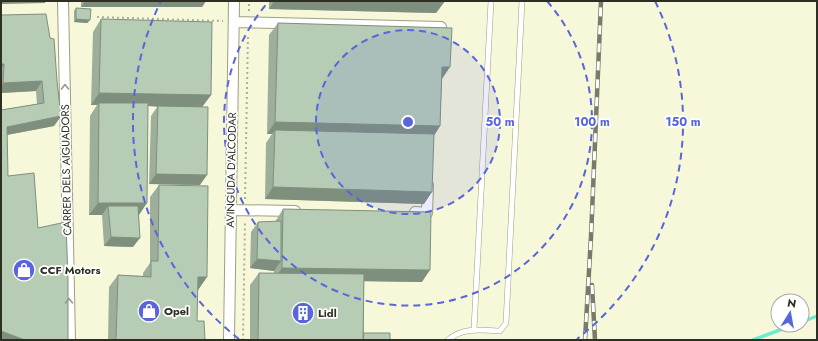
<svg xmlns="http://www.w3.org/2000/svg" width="818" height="341" viewBox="0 0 818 341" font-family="Jost,sans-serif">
	<rect width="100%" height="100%" fill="#f7f8d9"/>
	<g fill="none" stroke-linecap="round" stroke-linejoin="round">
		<path stroke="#6debcd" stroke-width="3.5" d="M802,322L817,316
			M753,340L793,325"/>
		<g stroke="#9e9f82" stroke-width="6">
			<path id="lane" d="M474,329L491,1
				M448,340C463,327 482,330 500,331L506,323L522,1"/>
		</g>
		<g stroke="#9e9f82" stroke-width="12">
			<path id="street" d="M63,1L70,340
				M234,22L441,27
				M231,210L295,211
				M415,212L427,213L428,185
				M229,340L234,1"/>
		</g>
		<path stroke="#aeaf97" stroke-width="2" stroke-dasharray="2 3" stroke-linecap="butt" d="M249,11V1
			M97,17L223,21
			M245,199L248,34
			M242,340L243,339L245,222"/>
		<use href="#lane" stroke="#fff" stroke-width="5"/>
		<use href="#street" stroke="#fff" stroke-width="10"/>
		<g stroke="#797a67" stroke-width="4.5">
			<path id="rail" d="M592,285L595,340
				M585,340L591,237L601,1"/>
		</g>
		<use href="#rail" stroke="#fff" stroke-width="3" stroke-dasharray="9" stroke-linecap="butt"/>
	</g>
	<path fill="#9daf9b" d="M81,1H206L202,7H81Z
		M269,1H445L436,13L269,9Z
		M76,8L90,20L87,23L74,22V11Z
		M1,15L57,81L61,116L54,126L7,135L1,340V110L37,104L36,91L1,93Z
		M101,19L211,95L202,107L200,185L149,184L151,116L157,107L148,106L139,215L133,247L104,246L102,215H89L90,116L97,105H91L93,32Z
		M278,23L442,79L440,126L434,135L424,204L265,199L266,143L272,134H267L269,35Z
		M159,185L207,277L198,290L197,289V321L205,340H108L109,287L118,275L143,276V273L150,263V197Z
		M283,209L422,282L364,281V333L390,340H250V285L259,273H274V271L250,268L251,232L258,222H275Z"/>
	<path fill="#7f8f7e" d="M1,1H46L45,3L1,4Z
		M85,1H206L202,7H81Z
		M274,1H445L436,13L269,9Z
		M76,19L90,20L87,23L74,22Z
		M1,64H4L1,69Z
		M442,67H450L442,79Z
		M42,81L36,91L1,93V86L3,83Z
		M99,93L211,95L202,107L99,105V103L97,105H91Z
		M61,116L54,126L1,136L7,127Z
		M275,122L440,126L432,139L275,130L272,134H267Z
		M156,174L207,175L200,185L149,184Z
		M273,187L432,192L424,204L265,199Z
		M98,203H147L139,215L108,206L102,215H89Z
		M111,237L140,238L133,247L104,246Z
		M257,259L281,261L274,271L250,268Z
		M282,268L430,270L422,282L274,280Z
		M198,277H207L198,290L189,289Z
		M1,331L25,340H1Z"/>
	<path fill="#b6ccb4" stroke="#7f8f7e" d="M76,8L91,9L90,20L76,19Z
		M46,14L50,38L54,39L57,81L61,116L7,127L8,176L34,173L38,228L66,222L68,280V340H25L1,331V110L44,103L42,81L3,83L4,64H1V15Z
		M101,19L212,22L211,95L99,93Z
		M278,23L452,28L450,67H442L440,126L275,122Z
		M99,103H148L147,203H98Z
		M158,106L208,107L207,175L156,174Z
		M275,130L434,134L432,192L273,187Z
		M159,185L208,186L207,277H198L197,321H204L205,340H116L118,275L151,277V261H158Z
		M108,206H138L140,238L111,237Z
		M283,209L431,212L430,270L282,268Z
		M281,221V261L257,259L258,222Z
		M259,273L364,274L363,340H258Z
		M364,333H390V340H363Z"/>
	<defs><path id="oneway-chevron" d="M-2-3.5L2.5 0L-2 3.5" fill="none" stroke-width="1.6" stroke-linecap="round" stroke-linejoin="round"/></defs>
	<g stroke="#969791">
		<use href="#oneway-chevron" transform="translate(65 87) rotate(-91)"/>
		<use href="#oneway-chevron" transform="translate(69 301) rotate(-91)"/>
	</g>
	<circle cx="408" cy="122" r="92" fill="#5865dc" fill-opacity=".12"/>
	<g fill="none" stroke="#5865dc" stroke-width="2" stroke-dasharray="7 5">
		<circle cx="408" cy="122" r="92"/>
		<path d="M547 1A184 184 0 1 1 269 1"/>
		<path d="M239 339A275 275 0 0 1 161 1M655 1A275 275 0 0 1 577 339"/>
	</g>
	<defs>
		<g id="shop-disc" transform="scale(1.15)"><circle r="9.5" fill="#5865dc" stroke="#fff"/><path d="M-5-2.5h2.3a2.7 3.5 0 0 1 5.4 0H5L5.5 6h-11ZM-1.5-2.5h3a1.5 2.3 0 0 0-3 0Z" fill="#fff"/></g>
		<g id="building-disc" transform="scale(1.15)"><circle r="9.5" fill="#5865dc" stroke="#fff"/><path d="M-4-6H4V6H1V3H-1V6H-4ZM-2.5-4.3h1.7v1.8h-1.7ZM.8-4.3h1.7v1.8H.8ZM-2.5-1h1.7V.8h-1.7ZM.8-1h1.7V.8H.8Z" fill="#fff"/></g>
	</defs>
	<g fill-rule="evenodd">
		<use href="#shop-disc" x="24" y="270"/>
		<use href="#shop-disc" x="149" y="311"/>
		<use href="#building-disc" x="303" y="313"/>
	</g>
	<g text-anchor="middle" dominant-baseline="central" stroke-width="3.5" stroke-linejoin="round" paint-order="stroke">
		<g font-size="11" fill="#2e2f23" stroke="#fff">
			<text transform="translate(66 170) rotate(-91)">CARRER DELS AIGUADORS</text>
			<text transform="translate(231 170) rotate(-89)">AVINGUDA D'ALCODAR</text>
		</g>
		<g font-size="11" font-weight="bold" fill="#2e2f23" stroke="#fff" text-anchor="start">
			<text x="40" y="270">CCF Motors</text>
			<text x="164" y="311">Opel</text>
			<text x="318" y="313">Lidl</text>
		</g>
	</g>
	<circle cx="408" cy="122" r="6" fill="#5865dc" stroke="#fff" stroke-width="2"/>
	<g font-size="12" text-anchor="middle" font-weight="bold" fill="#5865dc" stroke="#fff" stroke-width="3.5" stroke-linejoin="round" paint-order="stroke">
		<text x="500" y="126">50 m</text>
		<text x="592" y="126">100 m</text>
		<text x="683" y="126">150 m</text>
	</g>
	<rect width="818" height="341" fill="none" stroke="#2e2f23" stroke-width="4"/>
	<g transform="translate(790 313) rotate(11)"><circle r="19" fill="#ffffff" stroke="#abaca7"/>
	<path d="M0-3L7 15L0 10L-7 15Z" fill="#5865dc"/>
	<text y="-6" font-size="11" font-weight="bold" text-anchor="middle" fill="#2e2f23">N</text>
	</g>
</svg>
